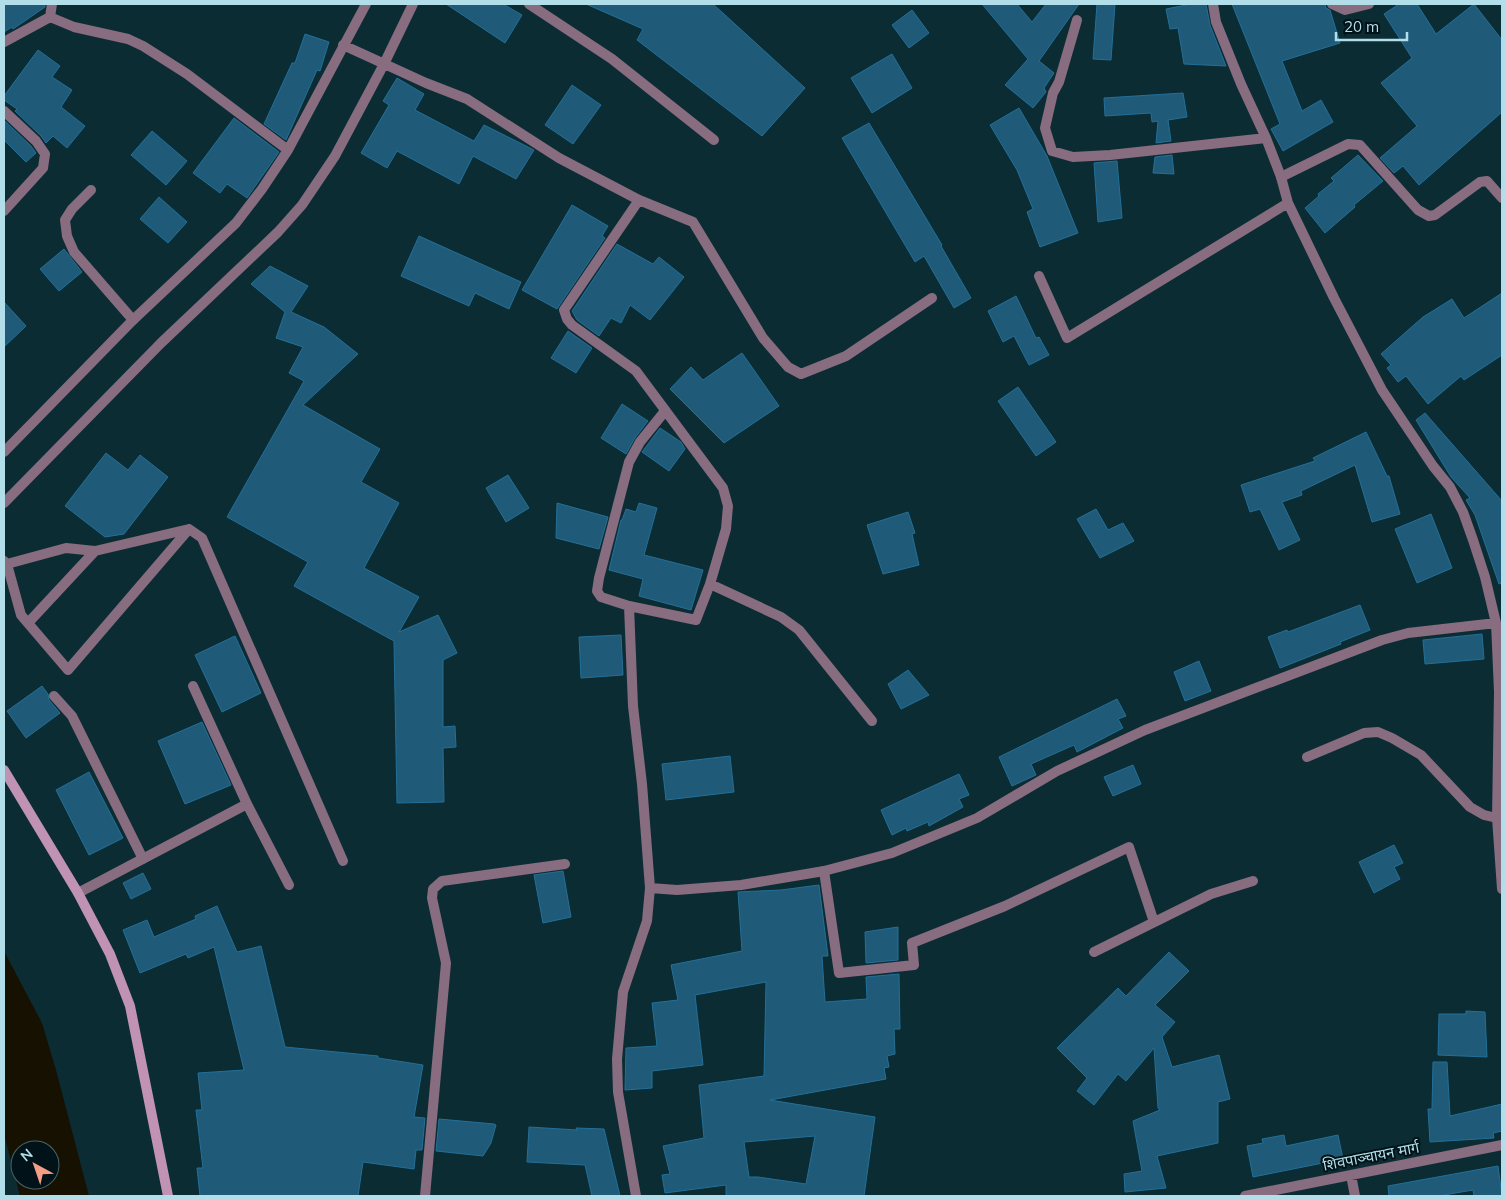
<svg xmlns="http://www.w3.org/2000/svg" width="1506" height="1200" viewBox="0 0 1506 1200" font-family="Mulish,'Noto Sans Devanagari',sans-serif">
	<rect width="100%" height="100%" fill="#0c2c33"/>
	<path fill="#161100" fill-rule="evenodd" d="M4,951L42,1023L56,1070L89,1196H20L4,1134ZM20,1150H50V1180H20Z"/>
	<path fill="#205a79" stroke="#227099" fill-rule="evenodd" d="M4,4H45V7L13,29L12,27L4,32Z
		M446,4H503L522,15L505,43Z
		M586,4H713L805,88L762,136L637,40L643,29Z
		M982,4H1017L1032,22L1046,4H1079L1039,61L1054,73L1044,88L1046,92L1033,108L1005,85L1028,59Z
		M1097,4H1115L1111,60L1093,59Z
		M1191,4H1206L1210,25L1226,66L1184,64L1178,28L1170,29L1166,9Z
		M1232,4H1325L1326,8L1330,10L1340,43L1282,61L1302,111L1321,100L1333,122L1283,151L1271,129L1280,124Z
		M1399,4H1417L1436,34L1474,4L1502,40V112L1419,185L1403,166L1394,173L1380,158L1417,126L1381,83L1412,58L1384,14Z
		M912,10L929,33L909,48L892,25Z
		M305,34L329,42L320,71L317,70L286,140L264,124L292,63H295Z
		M38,50L60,66L52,77L72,90L61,107L85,126L67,148L53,136L46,143L41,136L15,111L17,109L4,100V96Z
		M892,54L912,88L872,113L851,78Z
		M397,78L424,94L415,110L474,141L484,125L534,150L516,179L473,156L459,184L397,151L387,168L361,153L389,105L383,101Z
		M572,85L601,105L573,144L545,125Z
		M1183,93L1187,117L1168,120L1171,141L1156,143L1158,121L1152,122L1151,113L1105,116L1104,98Z
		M1019,108L1047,156L1078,233L1040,247L1027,212L1033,209L1017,170L990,125Z
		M234,118L279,152L247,198L227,184L220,193L193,173Z
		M5,121L31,146L36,153L26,162L4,140Z
		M869,123L942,245L941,246L971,298L954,308L924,256L915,262L842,138Z
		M152,131L187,161L166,185L131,155Z
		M1172,155L1174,174L1153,173L1155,157Z
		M1358,155L1383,181L1354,205L1355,207L1325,233L1305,208L1319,196L1318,194L1334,181L1331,178Z
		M1117,161L1122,218L1098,222L1094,163Z
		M159,197L187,222L168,243L140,219Z
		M572,205L608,226L602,236L605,238L557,309L522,290Z
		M419,236L521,282L509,309L475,293L469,306L401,276Z
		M617,244L653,264L659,257L684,277L650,320L630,305L621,323L611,318L599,336L577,320L572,311Z
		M64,249L82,272L59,291L40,269Z
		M270,266L308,286L291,312L324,327L358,354L303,405L380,449L361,482L399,503L364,568L419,597L399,632L438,615L457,653L443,660V727L455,726L456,747L443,748L444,802L397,803L394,641L294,586L308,562L227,517L304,381L289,373L303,347L276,338L285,312L251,284Z
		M1502,293V355L1464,380L1461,376L1428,404L1406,376L1398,382L1387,368L1391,365L1381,354L1423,317L1452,299L1464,318Z
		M1016,296L1036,338L1039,337L1049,355L1029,365L1014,336L1003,342L988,311Z
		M4,302L26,326L4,347Z
		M568,331L592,348L576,373L551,358Z
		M742,353L779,406L724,443L670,389L691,367L703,380Z
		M1018,387L1056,442L1036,456L998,401Z
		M622,404L648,421L635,438L626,454L601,438Z
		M1425,413L1502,501V583L1499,584L1475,515L1466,500L1470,498L1451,477L1416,420Z
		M660,428L681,442L685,449L669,471L642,452Z
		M1366,432L1387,476H1389L1400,514L1372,522L1355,465L1301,491L1302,495L1282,502L1300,540L1279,550L1260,509L1250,512L1241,485L1315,461L1313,458Z
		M106,453L128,470L140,455L168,477L124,534L105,537L65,506Z
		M508,475L529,508L506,522L486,488Z
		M557,503L608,517L599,549L556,538Z
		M639,503L657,508L644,555L703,570L691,610L639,596L643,579L609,570L621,520H622L626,509L636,512Z
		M1096,509L1108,530L1123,523L1134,541L1100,558L1077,519Z
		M908,512L915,533L912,534L919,565L883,574L867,525Z
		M1431,514L1452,568L1417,583L1395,529Z
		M1360,605L1370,630L1340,642L1341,644L1280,668L1268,637L1287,630L1288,632Z
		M1482,634L1484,659L1425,664L1423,640Z
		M621,635L623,675L581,678L579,637Z
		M235,636L261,693L222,712L195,655Z
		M1199,661L1211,691L1185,701L1174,672Z
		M908,670L929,695L901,709L888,684Z
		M42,686L48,694L49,700L60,713L26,738L7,711Z
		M1117,699L1126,716L1118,719L1123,728L1077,752L1074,745L1031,764L1036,775L1012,786L999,757Z
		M202,722L231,785L185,804L158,741Z
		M730,756L734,792L666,800L662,764Z
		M1133,765L1141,784L1113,796L1104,777Z
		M89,772L123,838L89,855L56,790Z
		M959,774L969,795L959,799L963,807L929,826L928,822L907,831L906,828L892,835L881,810Z
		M1394,845L1403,863L1394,867L1400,879L1374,893L1359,862Z
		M563,871L571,917L543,923L534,875Z
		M143,873L151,889L131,899L123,883Z
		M819,885L828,956H822L825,1002L867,999L866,977L899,974L900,1029H894L895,1054L887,1056L889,1067L884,1068L886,1079L770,1100L875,1117L864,1196H726V1185L665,1193L662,1175L670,1174L663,1146L704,1138L699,1085L764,1076L766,982L695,995L703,1065L652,1071V1088L625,1090L626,1048L657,1046L652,1003L678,1000L671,965L742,951L738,892L781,890ZM815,1136L806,1184L758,1177H749L744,1142Z
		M217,906L237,952L261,946L285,1047L378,1056V1058L423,1065L414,1117L425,1118L422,1150H416L414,1169L363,1162L358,1196H200L197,1168H203L196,1110H202L198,1073L244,1070L214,947L188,958L186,954L140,973L123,930L147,920L154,937L196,919L195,916Z
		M898,927V960L866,963L865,932Z
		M1169,952L1189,971L1155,1005L1175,1022L1162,1037L1172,1067L1219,1055L1230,1099L1218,1102V1143L1157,1156L1166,1188L1125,1192L1124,1174L1142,1171L1133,1121L1160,1110L1158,1108L1154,1048L1126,1081L1118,1074L1094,1105L1077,1091L1087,1078L1057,1048L1118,988L1126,996Z
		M1466,1011L1485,1012L1487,1057L1438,1055L1439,1014H1466Z
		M1433,1062H1447L1450,1116L1502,1104V1131L1493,1133L1494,1138L1430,1142L1428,1109H1432Z
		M439,1119L494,1124L496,1125L491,1143L483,1156L436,1151Z
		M529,1127L577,1130L576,1128L604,1129L620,1196H592L585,1165L527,1162Z
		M1284,1135L1286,1146L1338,1135L1343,1159L1253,1177L1247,1146L1263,1143L1262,1139Z
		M1498,1166L1502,1196H1474L1473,1190L1438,1196H1389L1388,1186Z"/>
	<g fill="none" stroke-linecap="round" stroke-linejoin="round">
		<path stroke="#886c80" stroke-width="10" d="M529,4L612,59L714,140
			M1281,177L1348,144L1360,145L1418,210L1429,216L1435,215L1480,182L1487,181L1502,198
			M91,190L72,209L65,220L67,236L74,252L133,320
			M4,561L7,564L21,615L68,670L189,529
			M7,564L66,548L95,551L189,529L202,538L343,861
			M28,623L95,551
			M193,686L247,804L289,885
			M54,696L72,716L143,859
			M1307,757L1364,733L1378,732L1392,738L1421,755L1470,807L1484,815L1497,818
			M824,871L839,973L914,965L912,943L1005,906L1129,847L1154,922
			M78,893L247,804
			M1094,952L1211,894L1253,881"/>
		<path stroke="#886c80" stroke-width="10" d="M1213,4L1216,22L1241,84L1266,138L1281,177L1288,203L1334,298L1382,390L1433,466L1450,487L1463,512L1473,540L1485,577L1496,623L1499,692L1497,818L1502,889
			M1332,4L1345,10L1369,4
			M50,17L74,27L128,39L143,46L187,74L288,150
			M1077,20L1059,82L1053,93L1045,128L1052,151L1073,157L1110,155L1266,138
			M4,42L50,17L52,4
			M343,45L426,83L467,99L559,158L639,200L693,222L763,338L788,367L801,374L846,356L932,298
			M4,111L36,141L45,154L43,168L4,211
			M639,200L564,310L567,319L572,325L636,371L723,488L728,506L726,529L710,584L696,620L629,606L601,597L597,591L599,578L629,462L640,442L665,411
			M1039,276L1067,338L1288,203
			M4,452L133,320L236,223L262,189L288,150L366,4
			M4,503L161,343L278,232L302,205L335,156L384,64L413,4
			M710,584L781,617L799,630L872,721
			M629,606L633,706L642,784L650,888L647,921L623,992L617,1059L618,1092L636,1196
			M650,888L677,890L741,885L824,871L892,853L977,818L1057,771L1145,730L1382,640L1408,633L1496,623
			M1351,1175L1355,1196
			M425,1196L446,963L432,898L433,889L442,881L565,864
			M1245,1196L1502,1145"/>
		<path stroke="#c092b3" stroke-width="10" d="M4,770L78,893L110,954L130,1006L168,1196"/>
	</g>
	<g text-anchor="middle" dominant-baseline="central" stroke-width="4" stroke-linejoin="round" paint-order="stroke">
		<g font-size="15" fill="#b2deea" stroke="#011318">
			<text transform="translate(1371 1156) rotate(-11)">शिवपाञ्चायन मार्ग</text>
		</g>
	</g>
	<rect width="1506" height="1200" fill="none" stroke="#b2deea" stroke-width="10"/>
	<g transform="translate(35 1165) rotate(320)"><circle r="24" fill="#011318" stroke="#48646c"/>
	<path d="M0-4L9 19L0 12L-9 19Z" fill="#f49e86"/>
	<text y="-8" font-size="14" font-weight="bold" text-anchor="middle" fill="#b2deea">N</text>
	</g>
	<path d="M1336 32v8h71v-8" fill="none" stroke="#b2deea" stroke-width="2.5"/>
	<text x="1344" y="32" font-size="15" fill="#b2deea" stroke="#011318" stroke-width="4" paint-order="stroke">20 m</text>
</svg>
